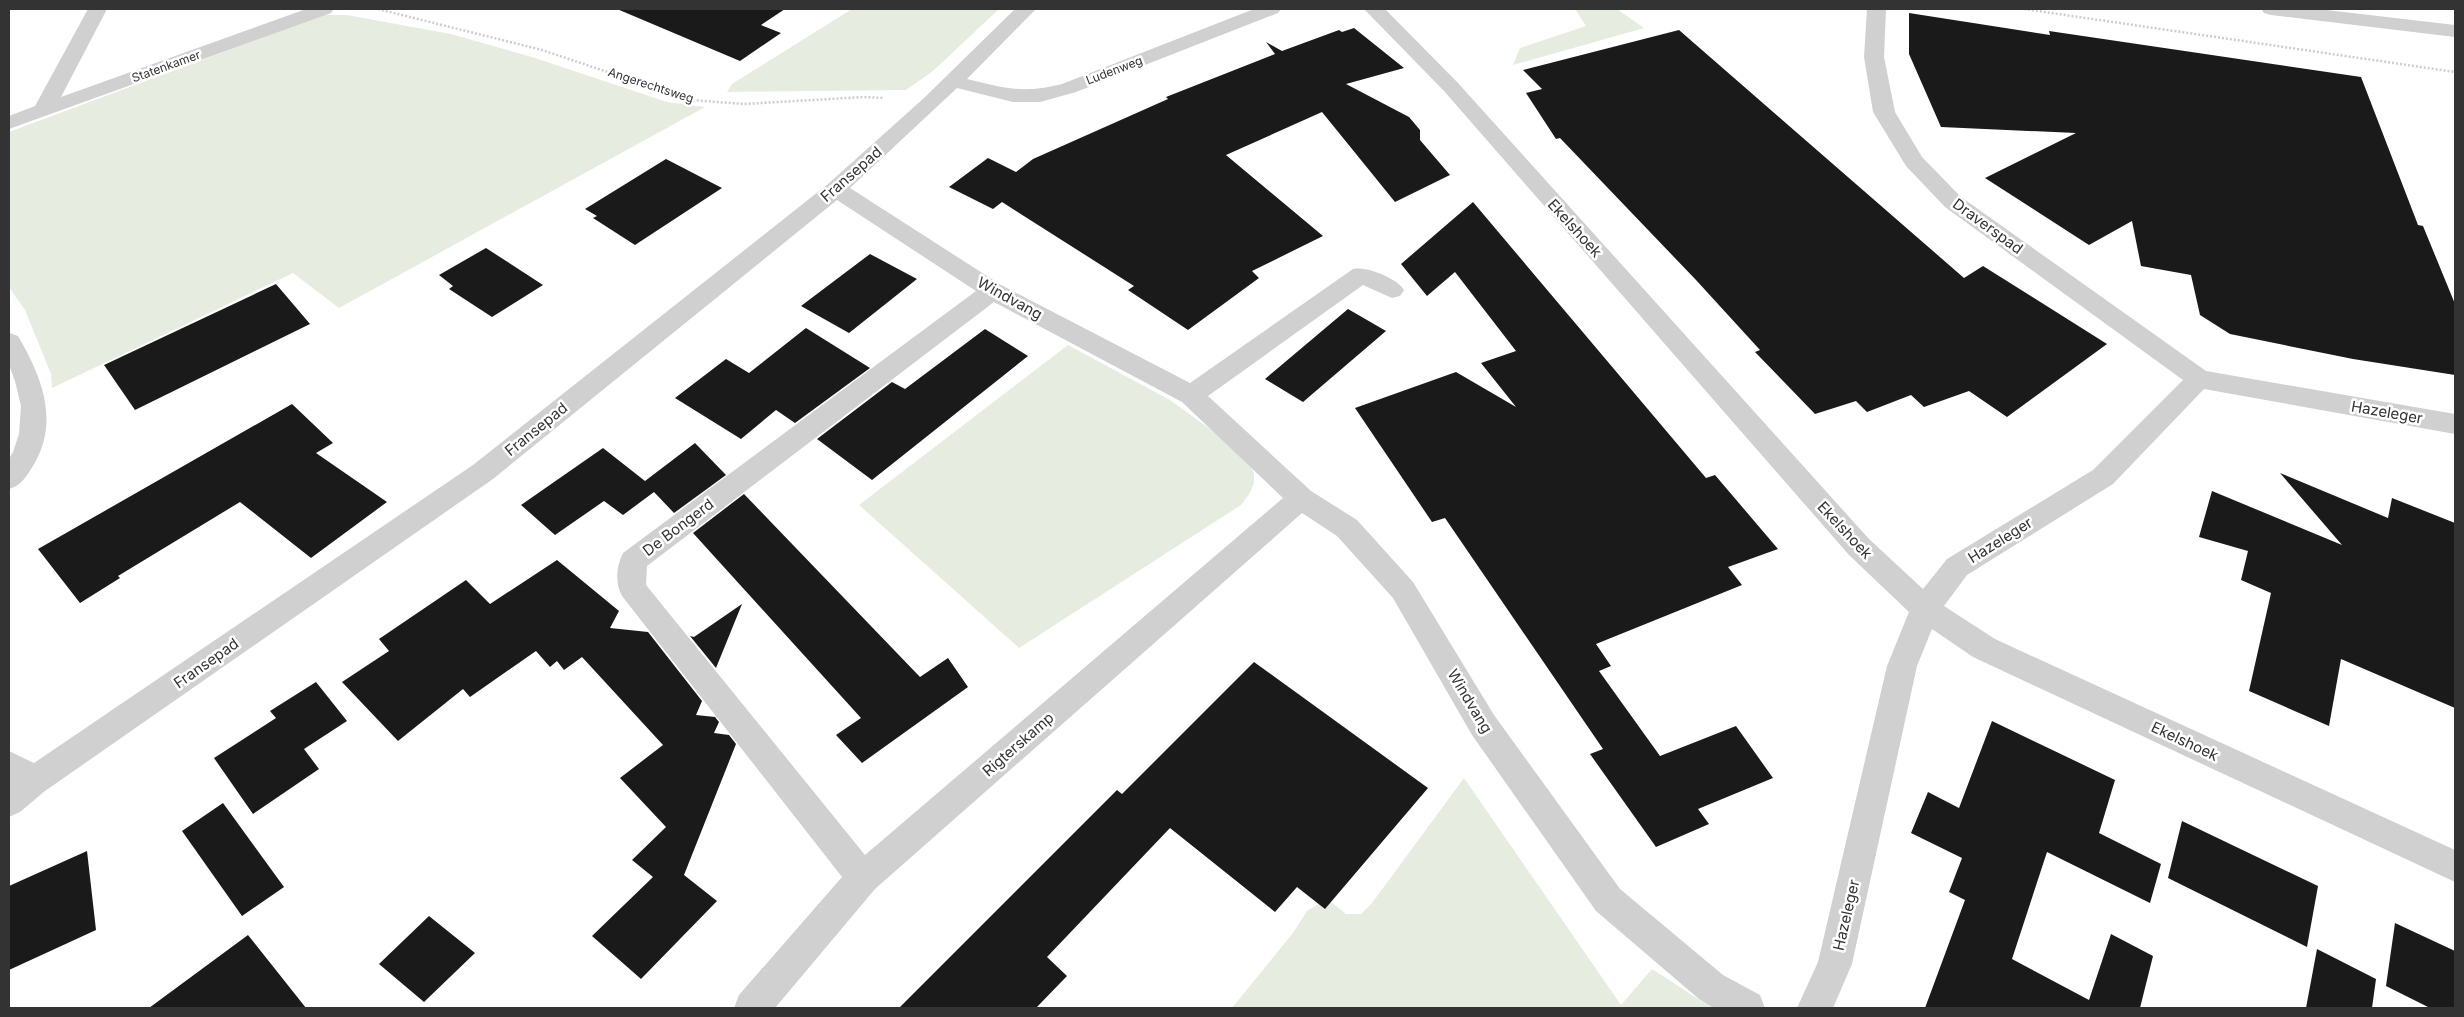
<svg xmlns="http://www.w3.org/2000/svg" width="2464" height="1017" viewBox="0 0 2464 1017" font-family="Inter,sans-serif">
	<rect width="100%" height="100%" fill="#fff"/>
	<path fill="#e6ecdf" d="M852,9H999L933,71L906,90L727,92L732,84Z
		M1575,9H1617L1644,28L1513,65L1520,48L1586,26Z
		M322,15H347L451,34L535,58L667,102L705,107L339,308L293,273L52,388L51,374L25,310L9,287V132Z
		M1068,345L1170,400L1225,440L1249,462L1254,474V483L1250,493L1241,505L1019,648L859,505Z
		M1464,778L1621,1005L1652,969L1712,1008H1232L1293,933L1307,911L1319,904L1330,901L1346,914H1361L1372,903Z"/>
	<path fill="#1a1a1a" d="M617,9H785L761,25L781,33L740,61Z
		M1909,13L2050,35L2049,31L2361,77L2418,225L2423,226L2455,304V375L2353,359L2230,334L2200,315L2191,275L2141,266L2132,221L2089,245L1985,178L2076,133L1941,127L1909,54Z
		M1354,28L1404,68L1346,84L1409,117L1420,130V140L1450,175L1395,202L1322,112L1226,155L1323,236L1252,271L1259,278L1188,330L1128,290L1134,286L1002,202L993,209L949,187L988,158L1016,172L1033,159L1168,99L1166,97L1275,54L1266,42L1282,51L1339,30L1342,32Z
		M1679,30L1964,278L1983,266L2107,344L2007,417L1969,391L1924,407L1911,395L1867,412L1856,401L1815,414L1755,352L1760,350L1696,280L1560,138L1556,139L1526,93L1542,89L1523,70Z
		M666,159L722,188L635,245L593,218L597,216L585,209Z
		M1473,202L1706,478L1715,475L1778,549L1728,567L1742,585L1596,644L1611,666L1599,671L1660,756L1736,726L1773,778L1698,809L1709,824L1656,847L1590,754L1603,749L1445,518L1432,522L1355,408L1456,372L1516,407L1481,363L1516,351L1455,272L1427,296L1401,264Z
		M486,248L543,285L492,317L449,289L453,286L439,275Z
		M870,254L917,279L849,333L801,306Z
		M276,284L310,324L135,410L104,365Z
		M1348,309L1386,331L1303,402L1265,379Z
		M806,328L870,368L795,423L776,410L741,439L675,398L726,359L749,373Z
		M985,329L1028,356L872,480L817,439L892,382L905,389Z
		M292,404L333,443L316,453L387,502L311,558L240,502L118,576L120,578L80,603L38,549Z
		M695,443L726,475L674,513L654,492L623,515L604,501L555,535L521,505L603,448L645,481Z
		M2280,473L2388,518L2392,498L2455,523V708L2341,659L2329,726L2249,691L2271,593L2241,580L2248,551L2199,537L2212,491L2342,545Z
		M744,494L920,677L948,658L968,687L862,763L836,735L861,718L693,533Z
		M557,560L619,611L610,628L648,632L702,701L696,715L715,717L719,722L714,733L729,735L736,744L684,875L717,901L641,979L592,936L653,877L632,860L666,827L620,778L663,745L582,657L564,670L557,661L550,667L536,651L470,697L463,689L398,741L342,682L389,651L379,639L466,580L490,604Z
		M742,604L716,668L690,636L694,637Z
		M1254,662L1428,788L1325,909L1297,887L1275,912L1170,828L1047,957L1067,976L1036,1008H899L1117,790L1122,794Z
		M316,682L347,721L304,749L319,769L253,814L214,758L276,718L270,711Z
		M1992,721L2115,780L2099,833L2161,864L2150,903L2047,852L2012,959L2089,1000L2111,934L2153,956L2140,1008H1925L1965,900L1949,892L1962,858L1911,833L1928,792L1959,808Z
		M223,803L284,887L242,916L182,831Z
		M2182,821L2318,886L2307,947L2168,878Z
		M87,851L96,930L9,970V886Z
		M429,916L475,953L424,1002L379,964Z
		M2395,923L2455,951V1008H2430L2386,986Z
		M248,935L306,1008H149Z
		M2317,949L2376,979L2372,1008H2306Z"/>
	<g fill="none" stroke-linecap="round" stroke-linejoin="round">
		<path stroke="#cdcdcd" stroke-width="2.5" stroke-dasharray="2 2" stroke-linecap="butt" d="M378,9L542,50L691,100L744,104L864,97L883,98
			M2024,9L2455,72"/>
		<path fill="#d0d0d0" fill-rule="evenodd" d="M88,9H107L61,97L306,9H334L331,13L9,129V116L35,106Z
			M1015,9H1036L967,79C1004,88 1023,94 1062,84L1254,9H1281L1278,13L1076,92L1040,102H1013L957,88L850,188L1001,285L1190,383L1353,269C1366,266 1397,278 1404,290L1400,296L1392,298L1363,285L1208,396L1311,491L1357,520L1413,582L1494,715L1620,889L1723,975L1760,995L1765,1008H1713L1699,999L1596,911L1472,735L1393,598L1337,536L1302,513L875,889L775,1008H734L739,995L842,877L622,596C615,584 616,566 623,553L976,291L837,200L493,479L45,791L20,812L9,817V751L34,763L473,465L828,184L924,98ZM994,302L1182,402L1283,498L865,855L646,585L647,566Z
			M1364,9H1385L1458,83L1869,539L1923,589L1947,559L2093,470L2183,380L1945,207L1906,166L1873,112L1864,57L1867,9H1886L1884,57L1895,112L1922,157L1961,197L2206,371L2455,414V434L2204,389L2113,484L1967,575L1944,606L1995,639L2455,850V882L1973,657L1932,629L1917,666L1852,964L1833,1008H1797L1818,962L1887,666L1909,612L1849,555L1444,91Z
			M2261,9H2318L2455,25V37L2271,15L2264,13Z
			M9,333L18,336C42,377 60,422 33,466C26,477 21,486 9,489V459L13,452L19,434L21,406L15,381L9,365Z"/>
	</g>
	<g text-anchor="middle" dominant-baseline="central" stroke-width="5" stroke-linejoin="round" paint-order="stroke">
		<g font-size="12" fill="#333" stroke="#fff">
			<text transform="translate(166 66) rotate(-20)">Statenkamer</text>
			<text transform="translate(1114 70) rotate(-21)">Ludenweg</text>
			<text transform="translate(651 85) rotate(18)">Angerechtsweg</text>
		</g>
		<g font-size="15" fill="#333" stroke="#fff">
			<text transform="translate(851 174) rotate(-41)">Fransepad</text>
			<text transform="translate(1988 226) rotate(36)">Draverspad</text>
			<text transform="translate(1575 228) rotate(48)">Ekelshoek</text>
			<text transform="translate(1010 298) rotate(29)">Windvang</text>
			<text transform="translate(2387 412) rotate(10)">Hazeleger</text>
			<text transform="translate(536 429) rotate(-39)">Fransepad</text>
			<text transform="translate(678 527) rotate(-37)">De Bongerd</text>
			<text transform="translate(1845 530) rotate(47)">Ekelshoek</text>
			<text transform="translate(2000 540) rotate(-32)">Hazeleger</text>
			<text transform="translate(206 663) rotate(-35)">Fransepad</text>
			<text transform="translate(1470 701) rotate(59)">Windvang</text>
			<text transform="translate(2185 741) rotate(25)">Ekelshoek</text>
			<text transform="translate(1018 744) rotate(-41)">Rigterskamp</text>
			<text transform="translate(1846 915) rotate(-77)">Hazeleger</text>
		</g>
	</g>
	<rect width="2464" height="1017" fill="none" stroke="#333333" stroke-width="20"/>
</svg>
